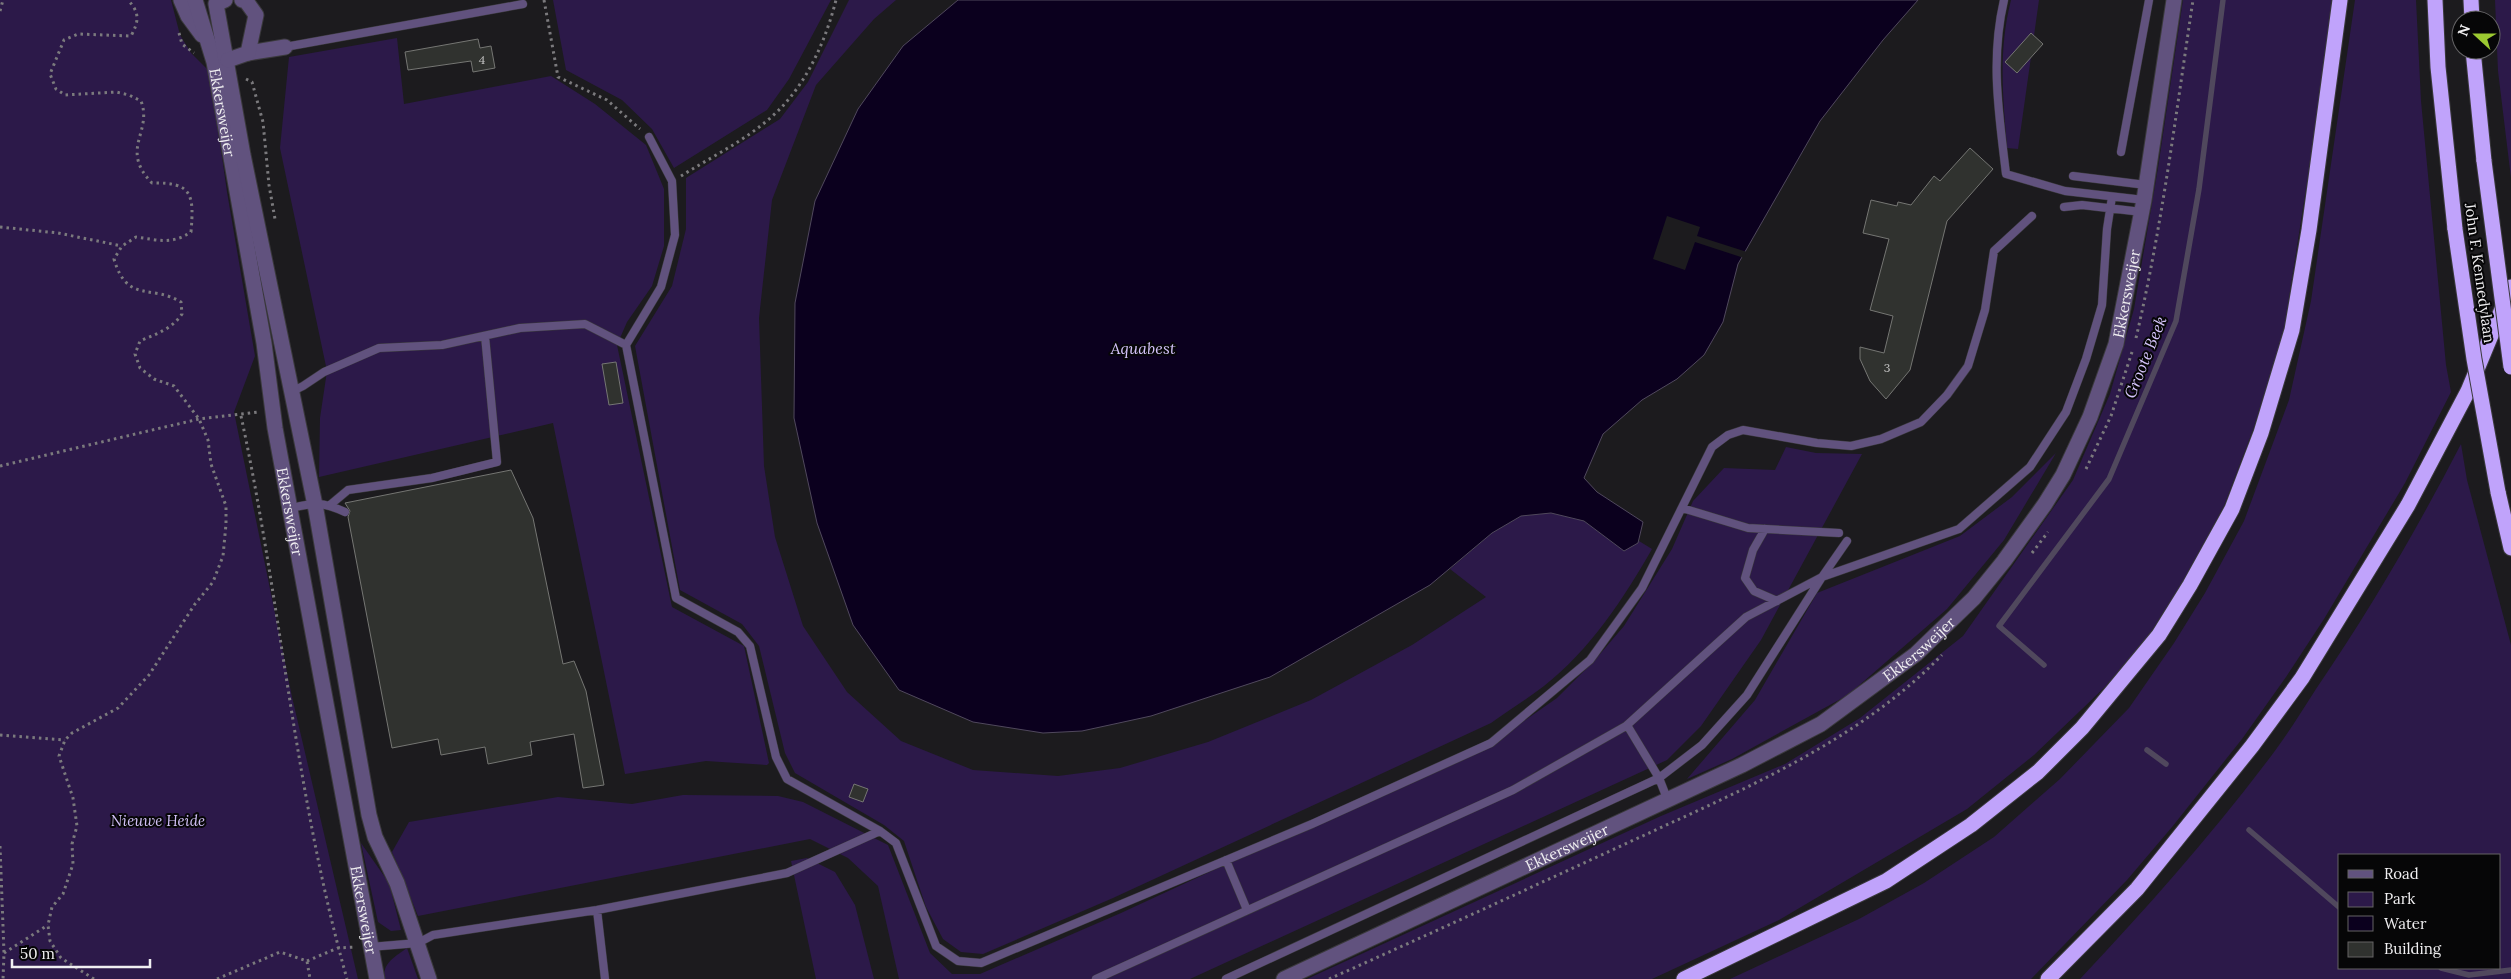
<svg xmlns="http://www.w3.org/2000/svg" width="2511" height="979" viewBox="0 0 2511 979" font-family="Lora,serif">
	<rect width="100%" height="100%" fill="#1c1b1e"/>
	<path fill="#2c1949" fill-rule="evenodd" d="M0,0H171L180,35L191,53L210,72L227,192L255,356L234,412L292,697L358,979H0Z
		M553,0H831L789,79L767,110L674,168L652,129L622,100L566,70Z
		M849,0H896L874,19L816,85L772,200L759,318L764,466L775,537L803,626L847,692L901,741L973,770L1058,776L1120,768L1208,742L1311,700L1412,645L1486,597L1450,569L1492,533L1521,516L1551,513L1584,521L1624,551L1638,543L1639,541L1652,549C1624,598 1590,650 1544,686C1527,699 1508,711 1491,723L1113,898L983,954L961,952L943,939L926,907L904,841L884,825L795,773L785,753L759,646L742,624L680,590L635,346L672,286L686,229V178L780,119L808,82Z
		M2011,0H2039L2018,149L2007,148C2003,96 1998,52 2011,0Z
		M2183,0H2333L2315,131L2284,330L2253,430L2224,506L2183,581L2151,632L2105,687L2034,755L1967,809L1779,920L1652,979H1307L1661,816L1785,764L1860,718L1963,636L2073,480L2110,394L2134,309L2158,168Z
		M2355,0H2416L2421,101L2446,365L2451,392L2405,483L2324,619L2286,677L2242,739L2172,827L2127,880L2031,979H1730L1859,919L1924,883L1994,837L2060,779L2129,708L2174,643L2205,593L2244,521L2289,400L2311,301Z
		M2495,0H2511V178L2498,71Z
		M397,38L404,104L551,76L595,104L646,145L664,189V246L652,286L627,322L617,345L672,607L744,646L769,763L767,765L706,761L625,774L553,423L319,477L320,418L327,371L280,148L289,57Z
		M2461,444L2467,480L2511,645V979H2080C2145,910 2208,839 2265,764C2284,740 2300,714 2316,689C2370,610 2417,529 2461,444ZM2340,855H2500V968H2340Z
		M1786,447L1816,453L1862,454L1761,640L1701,726L1667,760L1190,979H899L878,886L848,858L810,839L418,916L392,852L409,822L558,797L632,804L683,795L778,796L803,802L888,845L930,953L952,974H980L1121,913L1501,737L1557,698L1594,661L1624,626L1672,549L1693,501L1724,468L1775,470Z
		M2056,453L2004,540L1947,609L1848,695L1732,759L1687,779L1755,700L1817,593L1960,536L2012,497Z
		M361,843L389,883L401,930L391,931L378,922Z
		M807,858L835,872L855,905L874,979H816L791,861Z
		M407,948L418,979H385C381,964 396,956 407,948Z"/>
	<path fill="#0b001e" stroke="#50485d" d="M958,0H1918L1883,40L1820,121L1738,264L1723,322L1704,355L1677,379L1642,400L1603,434L1584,478L1597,492L1643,522L1638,543L1624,551L1584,521L1551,513L1521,516L1492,533L1430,585L1270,677L1151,716L1082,731L1043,733L973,722L899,690L853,625L817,523L794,418L795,303L815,201L858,109L903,46Z"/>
	<path fill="#1c1b1e" d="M1667,216L1700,227L1697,236L1747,252L1744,258L1695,242L1685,270L1653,259Z"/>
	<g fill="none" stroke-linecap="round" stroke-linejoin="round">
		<path stroke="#50485d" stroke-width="5.5" d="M2044,665L1999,626L2109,479L2176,321L2199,189L2223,0
			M2147,750L2166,764
			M2249,830L2340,908
			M2441,968L2469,975L2511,970"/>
	</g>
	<path fill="#30322f" stroke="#757673" d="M2031,33L2043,44L2017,73L2005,62Z
		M478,39L480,48L491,46L495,68L473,72L471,61L408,70L405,52Z
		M1970,148L1993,169L1947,221L1910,370L1886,399L1870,381L1860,359V347L1884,353L1893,316L1870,310L1889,239L1863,233L1871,200L1897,206L1898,202L1911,205L1934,176L1940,181Z
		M616,362L623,403L609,405L602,364Z
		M511,470L533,518L563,664L574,661L586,691L604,785L583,788L574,734L530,742L532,755L488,764L485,747L441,755L438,739L392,748L348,517L350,511L345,503Z
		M854,784L868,789L863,802L849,797Z"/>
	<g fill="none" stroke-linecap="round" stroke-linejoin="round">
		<g stroke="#3a393c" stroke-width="9">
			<path id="lane" d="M2004,0C1990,60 1999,114 2006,174L2065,191L2144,200
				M285,47L523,4
				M649,137L672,181L675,235L661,287L626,345L676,598L738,632L750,646L776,757L787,779L880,831L896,843L936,946L958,961L981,963L1312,824L1491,743L1590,660L1642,588L1712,447L1728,435L1743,430L1817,443L1851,446L1881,439L1921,422L1947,395L1968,366L1985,310L1994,251L2032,216
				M2121,152L2149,0
				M2073,176L2146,185
				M2064,207L2082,205L2142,212
				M291,392L303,386L324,372L379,348L442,345L520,328L585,324L626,345
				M330,505L348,490L432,478L497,462L485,336
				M292,508C315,502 323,502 345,512
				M1682,508L1748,528L1839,533
				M1765,529L1753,550L1745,578L1754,591L1777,601
				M1627,725L1659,778L1668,801
				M1226,860L1247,910
				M597,910L605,979
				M370,947L418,943L433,935L597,910L787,873L880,831
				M1096,979L1513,790L1626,726L1746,617L1822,577L1847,541
				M1226,979L1659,778L1702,745L1747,695L1822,577L1959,529L2030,467L2066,412L2086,359L2102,305L2107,229L2112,197"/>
		</g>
		<g stroke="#3a393c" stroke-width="17">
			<g id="street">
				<path d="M181,0L188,16L202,35"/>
				<path id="s1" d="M195,0L214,62L264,343L275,428L377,979"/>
				<path d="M225,0L216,4L243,155L316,510L369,815L375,837L397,883L429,979"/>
				<path d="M248,53L285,47"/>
				<path d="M228,60L248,53L256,15L246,1L242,0"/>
				<path id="s2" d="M1284,979L1742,765L1821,724L1916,654L1974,598L2004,561L2045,504L2063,475L2090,417L2116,344L2144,200L2174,0"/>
			</g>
		</g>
		<g stroke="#3a393c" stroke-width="17">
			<path id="highway" d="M2435,0L2438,67L2455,229
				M2471,0L2472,20
				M2473,50L2484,161
				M2498,492L2511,548
				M1684,979L1886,881L1971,825L2038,772L2082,728L2159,635L2190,585L2232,509L2261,433L2292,330L2309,230L2340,0
				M2048,979L2137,889L2252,746L2302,678L2408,505L2468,391L2511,287"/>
		</g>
		<path stroke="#7b7a7d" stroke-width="3" stroke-dasharray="2.5 4" stroke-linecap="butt" d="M544,0L558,77L607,100L640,129
			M0,11L3,0
			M179,33L182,44L194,53
			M246,79L252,82L263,122L269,185L275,219
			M681,176C708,159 738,144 763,124C802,94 824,47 836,0
			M0,227L58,233L122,246
			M2136,338C2162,227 2176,113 2193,0
			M241,416C281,602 295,795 347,979
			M0,466L199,419L259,412
			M2086,469L2111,416L2133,349
			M2032,553L2048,532
			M0,735L65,740
			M0,846L4,953L3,979
			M4,953L48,925
			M307,961L338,948L356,947
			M94,979L61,958L50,941L48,925L52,907L63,894L73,864L72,844L77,826L73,798L59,756L65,740L72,733L118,708L149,675L195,604L213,582L223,556L226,524V506L211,464L208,440L199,419L174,386L154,379L140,368L135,354L140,341C156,334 172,329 182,314L181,302C152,284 127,304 114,259L122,246L136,237C159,240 171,245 191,232C194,195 193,182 152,183C119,149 153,132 141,101L129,95L116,92L65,95L56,89L50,74L64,40L78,34L131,36C139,21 140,13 128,0
			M217,979L280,952L307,961L310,979
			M1329,979C1432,933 1534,886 1636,839C1744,789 1857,742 1942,655"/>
		<use href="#lane" stroke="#61527e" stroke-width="8"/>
		<use href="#street" stroke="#61527e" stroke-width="15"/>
		<use href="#highway" stroke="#c0a3fb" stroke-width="15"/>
		<g stroke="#3a393c" stroke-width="17" stroke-linecap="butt">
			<path id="highway-bridge" d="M2484,161L2511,367
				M2455,229L2474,359L2498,492"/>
		</g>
		<use href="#highway-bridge" stroke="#c0a3fb" stroke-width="15"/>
	</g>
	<g text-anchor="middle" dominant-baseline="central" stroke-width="4" stroke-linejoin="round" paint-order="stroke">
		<g font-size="12" fill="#c0c0c0">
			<text x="482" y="59">4</text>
			<text x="1887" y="367">3</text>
		</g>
		<g font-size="15" fill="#f0eff1" stroke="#060607">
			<text stroke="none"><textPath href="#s1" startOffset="116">Ekkersweijer</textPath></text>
			<text transform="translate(2480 273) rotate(82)">John F. Kennedylaan</text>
			<text stroke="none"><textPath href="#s2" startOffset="1138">Ekkersweijer</textPath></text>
			<text stroke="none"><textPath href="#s1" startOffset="521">Ekkersweijer</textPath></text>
			<text stroke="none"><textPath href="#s2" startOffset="718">Ekkersweijer</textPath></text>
			<text stroke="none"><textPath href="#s2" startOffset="312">Ekkersweijer</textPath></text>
			<text stroke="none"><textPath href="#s1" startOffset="926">Ekkersweijer</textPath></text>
		</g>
		<g font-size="15" font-style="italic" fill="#d2c1f7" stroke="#060607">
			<text x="158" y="820">Nieuwe Heide</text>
		</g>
		<g font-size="16" font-style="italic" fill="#d4c3fa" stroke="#060607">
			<text x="1143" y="348">Aquabest</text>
			<text transform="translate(2145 357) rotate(-68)">Groote Beek</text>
		</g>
	</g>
	<rect x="2338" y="854" width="162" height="115" fill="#060607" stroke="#646365"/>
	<rect x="2348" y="870" width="25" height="8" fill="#61527e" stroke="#646365"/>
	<text x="2384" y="879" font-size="15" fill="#f0eff1">Road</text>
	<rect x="2348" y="892" width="25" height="15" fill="#2c1949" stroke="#646365"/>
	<text x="2384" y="904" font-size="15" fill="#f0eff1">Park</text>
	<rect x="2348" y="916" width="25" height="15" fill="#0b001e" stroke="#646365"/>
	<text x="2384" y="929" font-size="15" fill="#f0eff1">Water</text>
	<rect x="2348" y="942" width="25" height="15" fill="#30322f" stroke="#646365"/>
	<text x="2384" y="954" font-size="15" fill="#f0eff1">Building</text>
	<g transform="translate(2476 35) rotate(291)"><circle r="24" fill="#060607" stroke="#646365"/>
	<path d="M0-4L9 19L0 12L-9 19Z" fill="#9cca31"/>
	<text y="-8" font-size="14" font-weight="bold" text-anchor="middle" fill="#f0eff1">N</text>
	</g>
	<path d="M12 959v8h138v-8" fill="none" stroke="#f0eff1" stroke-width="2.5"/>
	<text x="20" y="959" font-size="15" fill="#f0eff1" stroke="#060607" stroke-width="4" paint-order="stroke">50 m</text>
</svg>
